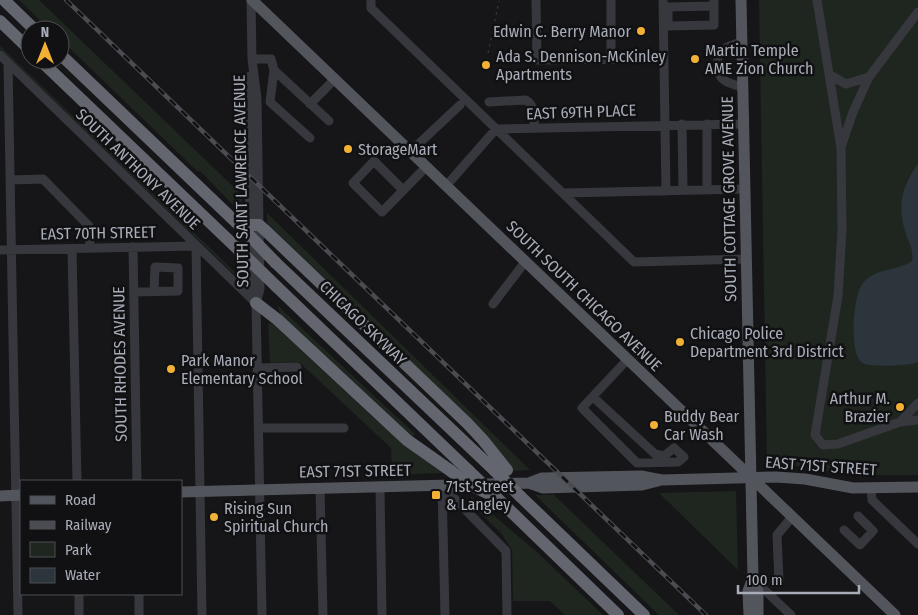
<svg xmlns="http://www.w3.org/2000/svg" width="918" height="615" viewBox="0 0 918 615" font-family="'Fira Sans Condensed',sans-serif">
	<rect width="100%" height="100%" fill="#161618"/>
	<path fill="#1e261f" d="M19,0H39L242,195L243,215L200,171L198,172L60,39V30H50Z
		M759,0H918V475H849L798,466L767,465Z
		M0,46L237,274L244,273L243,278L237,277L0,49Z
		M267,213L530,470L513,471C438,382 351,304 267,223Z
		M277,305L415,434L411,438L281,316Z
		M272,323L378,422L443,473L392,475L391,448L299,362L270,363L268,324Z
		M736,491L738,570L659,493Z
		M535,495H554L679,615H659Z
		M471,496L538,553L603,615H565L550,601H513L512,550L501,533L470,503Z"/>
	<path fill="#2c353c" d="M918,164V362C909,366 868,368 861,362C849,351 853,295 863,283C875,268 897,271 912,261C914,251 909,243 906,234C897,208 901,187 918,164Z"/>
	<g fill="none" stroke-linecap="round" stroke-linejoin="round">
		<path stroke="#3d3f44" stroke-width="1" stroke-dasharray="2.5 4" stroke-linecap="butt" d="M488,53L499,1"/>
		<path stroke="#37383d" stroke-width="9" d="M251,0L252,59L257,99L260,289L256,303L262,615
			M371,0V8L634,262L746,259
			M536,0L537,60L664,59
			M611,0V53
			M663,0L666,191
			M714,0V25L668,26V7L714,6
			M817,0L841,148L842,230L838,296L815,435L823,445L838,444L900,422L918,403
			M742,42C728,46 715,49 718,67C719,72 719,77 724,80C729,84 737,85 743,88
			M0,55L256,303
			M252,59H271L274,70L329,121
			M8,63L18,615
			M274,70L270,102L310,138
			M830,75L846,84L869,77
			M250,76L248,99L251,289L255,300
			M489,102L526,100C536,106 534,118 534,128
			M310,104L335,79
			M682,124L683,190
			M707,124V190
			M841,147L853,112L869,77L918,12
			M410,152L460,105
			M10,180L43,179L89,226L90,248
			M446,186L496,129L743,124
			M403,190L374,161L353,183L382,212L426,167
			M563,193L745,189
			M133,247L137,481
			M72,249L77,481
			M0,250L196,246L202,615
			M134,292L178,291V268L155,267L154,291
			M493,304L525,262
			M257,368L297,367
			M593,397L655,454L664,456L674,448L684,457L678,462L637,463L582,408L627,360
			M900,422L918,420
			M259,428H344
			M442,486L506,551L507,615
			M442,486L445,615
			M380,487L382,615
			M320,488L323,615
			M871,488L872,500L918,544
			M844,530L860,545L873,531L858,516
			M755,581L791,615
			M779,581L777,535L792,517
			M79,594V615
			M139,594V615"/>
		<path stroke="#53555c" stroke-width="11" d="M252,0L895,615
			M741,0L753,578L758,591V615
			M529,483L543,488L642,485L658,481
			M181,492L529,483L542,478L641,476L662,480L776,477L805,479L853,488L918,487
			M0,496L21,495
			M749,615L748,591L753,578"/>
		<path stroke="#63666e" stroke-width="12" d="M4,0L35,30
			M0,21L30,50
			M60,54L242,228
			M40,60L242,253
			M250,225H259L266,231L467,423L483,440L507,470
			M276,263L494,470
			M277,287L469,471
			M256,303L278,320L407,440L451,471
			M496,497L618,615
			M521,497L644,615"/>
		<g stroke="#4a4c52" stroke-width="4.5">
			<path id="rail" d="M66,0L706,615"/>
		</g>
		<use href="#rail" stroke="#111113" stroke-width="2.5" stroke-dasharray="8" stroke-linecap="butt"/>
		<path stroke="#63666e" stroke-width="12" d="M242,228L276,263
			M242,253L277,287
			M494,470L521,497
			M451,471L466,483L496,497
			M469,471L487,488"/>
	</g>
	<g fill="#f2b134" stroke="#111113" stroke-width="2">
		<circle cx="641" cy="31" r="5"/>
		<circle cx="695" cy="59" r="5"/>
		<circle cx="486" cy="65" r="5"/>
		<circle cx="348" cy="149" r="5"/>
		<circle cx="680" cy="342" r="5"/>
		<circle cx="171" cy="369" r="5"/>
		<circle cx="900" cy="407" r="5"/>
		<circle cx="654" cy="425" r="5"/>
		<rect x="431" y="490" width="10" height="10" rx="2.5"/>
		<circle cx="214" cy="517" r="5"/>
	</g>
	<g text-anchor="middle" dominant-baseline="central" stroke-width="5" stroke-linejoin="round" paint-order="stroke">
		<g font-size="16" fill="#a8adb8" stroke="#111113" text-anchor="start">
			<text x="631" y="31" text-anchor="end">Edwin C. Berry Manor</text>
			<text x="705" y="50">Martin Temple<tspan x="705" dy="18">AME Zion Church</tspan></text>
			<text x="496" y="56">Ada S. Dennison-McKinley<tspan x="496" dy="18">Apartments</tspan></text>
			<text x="358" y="149">StorageMart</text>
			<text x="690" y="333">Chicago Police<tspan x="690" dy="18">Department 3rd District</tspan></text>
			<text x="181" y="360">Park Manor<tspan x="181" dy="18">Elementary School</tspan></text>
			<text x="890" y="398" text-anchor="end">Arthur M.<tspan x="890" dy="18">Brazier</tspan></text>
			<text x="664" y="416">Buddy Bear<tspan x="664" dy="18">Car Wash</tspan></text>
			<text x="446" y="486">71st Street<tspan x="446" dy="18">&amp; Langley</tspan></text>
			<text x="224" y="508">Rising Sun<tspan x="224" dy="18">Spiritual Church</tspan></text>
		</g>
		<g font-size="16" fill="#a8adb8" stroke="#111113">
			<text transform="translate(581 112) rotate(-2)">EAST 69TH PLACE</text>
			<text transform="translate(138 169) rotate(44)">SOUTH ANTHONY AVENUE</text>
			<text transform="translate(241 181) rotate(-91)">SOUTH SAINT LAWRENCE AVENUE</text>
			<text transform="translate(729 199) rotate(-91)">SOUTH COTTAGE GROVE AVENUE</text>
			<text transform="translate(98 233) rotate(-1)">EAST 70TH STREET</text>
			<text transform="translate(584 296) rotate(44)">SOUTH SOUTH CHICAGO AVENUE</text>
			<text transform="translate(363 323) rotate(44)">CHICAGO SKYWAY</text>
			<text transform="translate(120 364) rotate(-91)">SOUTH RHODES AVENUE</text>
			<text transform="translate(821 466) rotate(4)">EAST 71ST STREET</text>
			<text transform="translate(355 471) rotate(-1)">EAST 71ST STREET</text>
		</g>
	</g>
	<rect x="20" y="480" width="162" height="115" fill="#111113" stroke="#4d4f55"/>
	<rect x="30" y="496" width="25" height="8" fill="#53555c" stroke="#4d4f55"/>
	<text x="65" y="505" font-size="15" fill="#a8adb8">Road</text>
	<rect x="30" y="521" width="25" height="8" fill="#4a4c52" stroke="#4d4f55"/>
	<text x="65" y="530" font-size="15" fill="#a8adb8">Railway</text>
	<rect x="30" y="542" width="25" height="15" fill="#1e261f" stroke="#4d4f55"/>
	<text x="65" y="555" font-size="15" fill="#a8adb8">Park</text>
	<rect x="30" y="568" width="25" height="15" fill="#2c353c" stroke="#4d4f55"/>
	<text x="65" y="580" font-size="15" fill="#a8adb8">Water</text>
	<g transform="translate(45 45)"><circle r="24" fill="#111113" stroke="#4d4f55"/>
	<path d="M0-4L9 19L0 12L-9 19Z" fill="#f2b134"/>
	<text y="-8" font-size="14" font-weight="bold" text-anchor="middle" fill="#a8adb8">N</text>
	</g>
	<path d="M738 585v8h121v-8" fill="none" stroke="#a8adb8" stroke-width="2.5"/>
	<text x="746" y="585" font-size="15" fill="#a8adb8" stroke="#111113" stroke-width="4" paint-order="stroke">100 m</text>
</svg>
